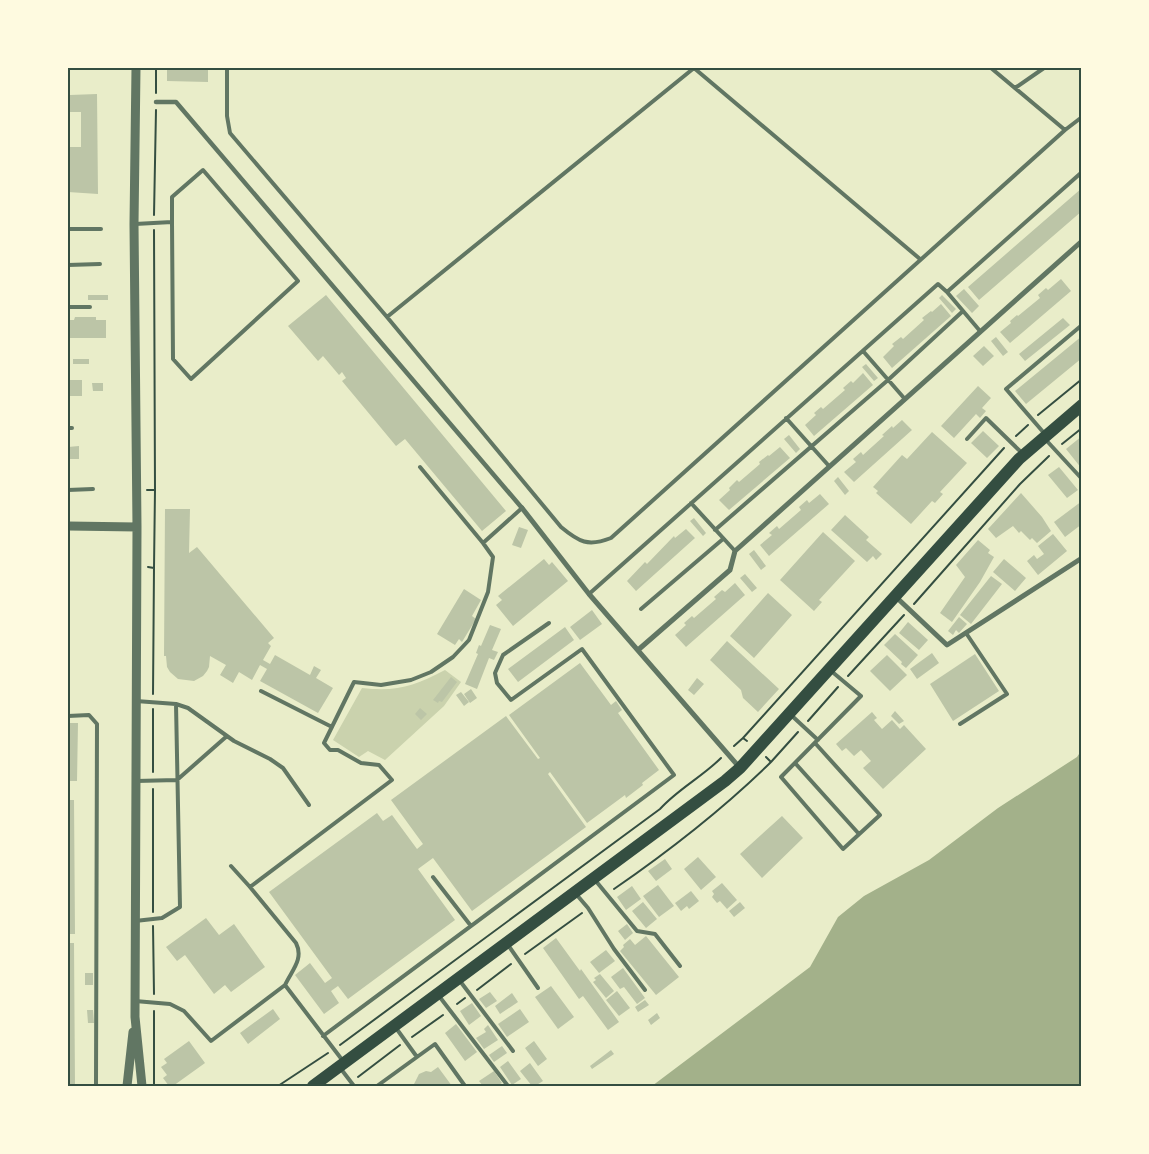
<svg xmlns="http://www.w3.org/2000/svg" width="1149" height="1154" viewBox="0 0 1149 1154" font-family="'Roboto Condensed',sans-serif">
	<rect width="100%" height="100%" fill="#e9edc9"/>
	<path fill="#cad2ad" d="M445,670L461,682L444,706L385,760L368,751L359,757L333,740L362,688C397,692 414,686 445,670Z"/>
	<path fill="#a3b18a" d="M1081,751V1086H652L810,967L838,917L864,896L929,860L998,808L1077,757Z"/>
	<path fill="#bcc5a7" d="M167,68H208V82L167,81Z
		M97,94L98,194L68,192V171H70V147H81V112H70V95Z
		M1082,188V211L979,300L968,287Z
		M1061,279L1071,291L1010,343L1000,332L1011,323L1010,321L1017,315L1018,316L1040,298L1038,295L1046,288L1048,290Z
		M964,289L979,306L972,313L956,296Z
		M88,295H108V300H88Z
		M326,295L506,511L482,531L405,439L396,446L342,381L346,378L342,372L339,375L323,356L318,361L288,326Z
		M942,295L956,309L952,313L939,298Z
		M941,304L951,316L892,368L883,357L894,346L892,344L901,337L903,339L924,320L922,318L931,311L932,312Z
		M75,317H96V320H106V338H68V320H74Z
		M1063,318L1070,325L1025,361L1019,354Z
		M1082,336V358L1026,404L1015,391Z
		M996,337L1008,352L1003,356L991,341Z
		M984,346L994,356L983,366L973,356Z
		M73,359H89V364H73Z
		M866,364L878,378L874,381L862,367Z
		M863,373L873,385L814,436L805,425L816,415L814,413L821,407L823,409L845,390L843,388L851,381L853,383Z
		M68,380H82V396H68Z
		M92,383H103V391H93Z
		M978,386L991,398L982,408L986,411L980,418L976,414L954,438L941,426Z
		M902,420L912,430L854,482L844,472L856,462L853,459L861,452L863,455L884,436L882,435L892,426L893,428Z
		M983,431L999,446L987,458L971,443Z
		M932,432L967,463L940,492L943,494L935,503L932,501L911,524L876,493L878,491L873,487L902,455L907,459Z
		M789,435L800,449L796,453L784,439Z
		M1082,436V469L1066,449Z
		M79,446V459H68V447Z
		M780,447L790,458L729,510L719,500L730,490L729,488L737,480L739,482L760,464L759,462L768,455L769,456Z
		M1059,467L1078,490L1067,498L1048,475Z
		M838,477L849,491L845,495L834,481Z
		M1021,493L1042,517L1051,531L1037,543L1032,538L1030,540L1021,531L1019,533L1013,526L996,538L988,529Z
		M820,494L829,504L769,556L760,545L772,535L769,533L777,526L779,529L801,510L799,507L807,500L809,503Z
		M1082,501V524L1065,537L1054,522Z
		M165,509H190L189,553L197,547L274,638L268,643L271,646L263,660L270,664L275,655L310,675L314,666L321,670L316,678L333,688L318,713L260,681L267,669L260,665L252,680L239,672L233,683L220,675L226,665L210,656L209,667L207,671L203,676L194,681L178,679L170,672L167,667L166,656H164Z
		M845,515L869,537L866,540L882,554L876,560L873,556L867,562L831,530Z
		M694,518L706,533L703,536L690,521Z
		M519,527L528,530L521,548L512,545Z
		M686,529L695,538L636,591L627,581L645,562L647,564L674,536L675,538Z
		M823,532L855,561L819,600L822,602L814,611L780,580Z
		M1053,534L1067,551L1038,575L1027,561L1034,555L1037,559L1044,554L1038,546Z
		M978,540L990,550L988,553L994,557L980,582L952,622L940,613L965,577L956,565Z
		M754,550L766,566L761,570L749,554Z
		M544,559L549,565L552,562L568,581L513,626L496,605L502,600L498,596Z
		M1004,559L1026,578L1015,591L993,572Z
		M745,574L757,588L752,592L740,578Z
		M991,576L1002,584L971,624L960,615Z
		M735,583L745,595L686,647L675,635L686,625L684,623L692,616L694,618L716,599L714,597L722,590L725,592Z
		M464,589L481,600L472,616L476,619L462,642L459,639L455,645L437,634Z
		M768,593L792,615L754,658L730,636Z
		M592,610L602,624L580,640L570,627Z
		M959,617L967,624L959,633L956,630L953,635L948,631Z
		M908,622L928,640L919,650L899,633Z
		M490,625L501,629L492,650L498,652L494,660L489,658L477,689L465,684L478,654L476,653L479,645L481,646Z
		M565,627L574,640L518,682L508,669Z
		M895,634L918,655L906,668L901,664L902,662L884,645Z
		M727,641L779,689L758,712L743,698L741,690L710,660Z
		M932,653L939,663L917,679L910,669Z
		M975,654L999,691L953,721L930,684Z
		M887,655L907,675L890,691L870,671Z
		M580,663L611,705L616,701L622,710L618,713L659,770L642,783L643,785L626,798L625,795L587,823L550,772L548,774L586,827L472,911L433,858L418,869L455,920L348,999L338,986L331,991L339,1003L324,1014L295,975L310,963L325,983L332,978L269,892L377,813L383,821L392,815L417,849L423,844L391,800L506,716L538,759L540,758L509,715Z
		M451,677L457,682L442,702L439,701L438,703L433,700Z
		M697,678L704,684L694,695L688,690Z
		M471,689L477,698L470,703L464,694Z
		M461,692L469,702L464,706L456,695Z
		M420,708L427,714L421,720L415,714Z
		M895,711L904,721L899,724L891,716Z
		M872,712L877,718L874,720L882,729L892,720L900,729L904,725L926,749L883,789L863,768L871,761L861,750L854,756L846,748L842,751L836,744Z
		M68,723H78L77,781H68Z
		M68,800H74L75,934H68Z
		M782,816L803,838L762,878L740,854Z
		M698,857L716,877L701,890L684,869Z
		M665,859L672,869L656,881L648,871Z
		M722,883L737,900L727,909L720,901L717,903L712,897L714,894L712,891Z
		M658,885L674,906L659,917L643,896Z
		M632,886L641,899L626,910L617,897Z
		M691,891L699,901L689,909L687,906L681,911L675,903Z
		M643,902L657,919L646,928L632,911Z
		M740,902L745,908L734,917L729,911Z
		M206,918L219,935L234,924L265,967L231,992L225,985L214,994L185,955L177,961L166,947Z
		M627,924L633,933L625,940L618,931Z
		M646,936L679,977L656,995L620,951L624,947L623,945L630,939L635,945Z
		M556,938L580,971L581,969L619,1022L608,1030L583,996L579,999L543,948Z
		M68,943H74L75,1085H68Z
		M606,950L615,961L599,973L590,962Z
		M623,968L645,998L637,1004L624,987L620,989L611,977Z
		M85,973H93V985H85Z
		M600,974L614,991L606,998L593,982L596,980L594,978Z
		M551,986L574,1017L558,1029L535,997Z
		M617,991L630,1008L619,1016L606,1000Z
		M490,992L497,1001L486,1008L479,999Z
		M512,993L518,1002L500,1014L495,1006Z
		M645,1000L649,1005L638,1012L635,1007Z
		M472,1003L481,1016L469,1025L460,1011Z
		M273,1009L280,1019L248,1044L240,1033Z
		M520,1009L529,1022L507,1037L498,1024Z
		M87,1010H93L94,1023H88Z
		M657,1013L660,1018L651,1025L648,1020Z
		M456,1024L477,1052L465,1061L445,1033Z
		M488,1025L498,1040L484,1049L476,1038L486,1032L484,1029Z
		M189,1041L205,1063L173,1086H169L163,1078L167,1075L161,1067L167,1063L164,1059Z
		M534,1041L547,1059L538,1066L525,1048Z
		M502,1046L507,1053L494,1062L489,1055Z
		M611,1050L614,1054L592,1069L590,1066Z
		M508,1061L521,1079L512,1085L500,1067Z
		M530,1063L543,1081L535,1086H532L520,1071Z
		M438,1067L452,1086H411L414,1084L419,1074L426,1071L431,1072Z
		M494,1071L502,1083L497,1086H483L479,1081Z"/>
	<g fill="none" stroke-linecap="round" stroke-linejoin="round">
		<path stroke="#344e41" stroke-width="2" d="M156,68V93
			M154,215L156,110
			M154,230L155,490
			M1038,415L1082,379
			M1016,436L1028,425
			M1062,444L1082,428
			M147,490H155L154,568
			M148,567L154,568L153,694
			M914,604L1020,484L1049,456
			M848,676L904,615
			M153,709V772
			M808,721L838,687
			M743,738L1004,448
			M734,746L743,738L747,741
			M766,757L771,762L798,732
			M614,889C669,851 723,809 771,762
			M153,912V789
			M153,926L154,994
			M525,954L582,913
			M477,990L511,964
			M457,1004L465,998
			M412,1037L443,1015
			M340,1045L660,809C678,789 702,777 721,758
			M358,1077L400,1045
			M154,1086V1011
			M278,1086L328,1053"/>
		<path stroke="#617663" stroke-width="4" d="M227,68V116L230,133L387,317L694,68
			M694,68L920,259
			M991,68L1065,130
			M1015,88L1044,68
			M135,224L172,222L173,359L191,379L298,281L203,170L172,197V222
			M68,229H101
			M68,265L100,264
			M68,307H90
			M387,317L561,527C579,542 588,547 611,538L1065,130L1082,117
			M980,331L947,292L1082,172
			M863,351L904,398
			M786,418L829,466
			M68,428H72
			M1044,433L1006,389L1082,325
			M967,439L986,418L1022,453
			M1046,440L1082,479
			M68,490L93,489
			M691,503L735,551
			M715,530L888,380L963,311
			M483,543L522,508
			M589,594L938,284L947,292
			M641,609L723,539
			M261,691L332,727
			M176,704L188,708L234,741L270,759L283,768L309,805
			M791,715L818,740
			M68,716L89,715L97,724L96,1086
			M960,724L1007,694L966,633
			M815,743L880,815L843,849L781,777L861,696L830,670
			M795,763L859,834
			M136,781L177,780L227,736
			M231,866L250,887
			M433,877L471,926
			M595,880L637,931L655,934L680,966
			M576,894L588,908L614,949L645,990
			M135,921L162,918L180,907L176,704L136,701
			M508,945L538,988
			M460,981L513,1051
			M285,985C292,970 304,959 296,943L250,887L392,780L379,765L361,763L338,750H330L324,743L354,682L381,685L411,680L431,672L453,657L469,640L488,592L493,557L483,543L420,467
			M439,996L508,1086
			M135,1001L170,1004L184,1011L211,1041L285,985L343,1061
			M323,1036L674,775L582,649L511,700L497,683L495,673L503,655L549,623
			M417,1057L435,1044L465,1086
			M341,1069L354,1086
			M377,1086L417,1057L396,1028"/>
		<path stroke="#617663" stroke-width="4.5" d="M156,102H176L522,508"/>
		<path stroke="#617663" stroke-width="5" d="M522,508L589,594L740,768
			M896,597L947,645L1082,558
			M638,650L730,570L735,551L1082,241"/>
		<path stroke="#617663" stroke-width="9" d="M136,68L134,224L137,527L135,1017L142,1086
			M68,526L137,527
			M127,1086L133,1032"/>
		<path stroke="#344e41" stroke-width="12" d="M313,1086L725,781L740,768L1019,459L1082,405"/>
	</g>
	<rect width="1149" height="1154" fill="none" stroke="#fefae0" stroke-width="138"/>
	<rect x="69" y="69" width="1011" height="1016" fill="none" stroke="#344e41" stroke-width="2"/>
</svg>
